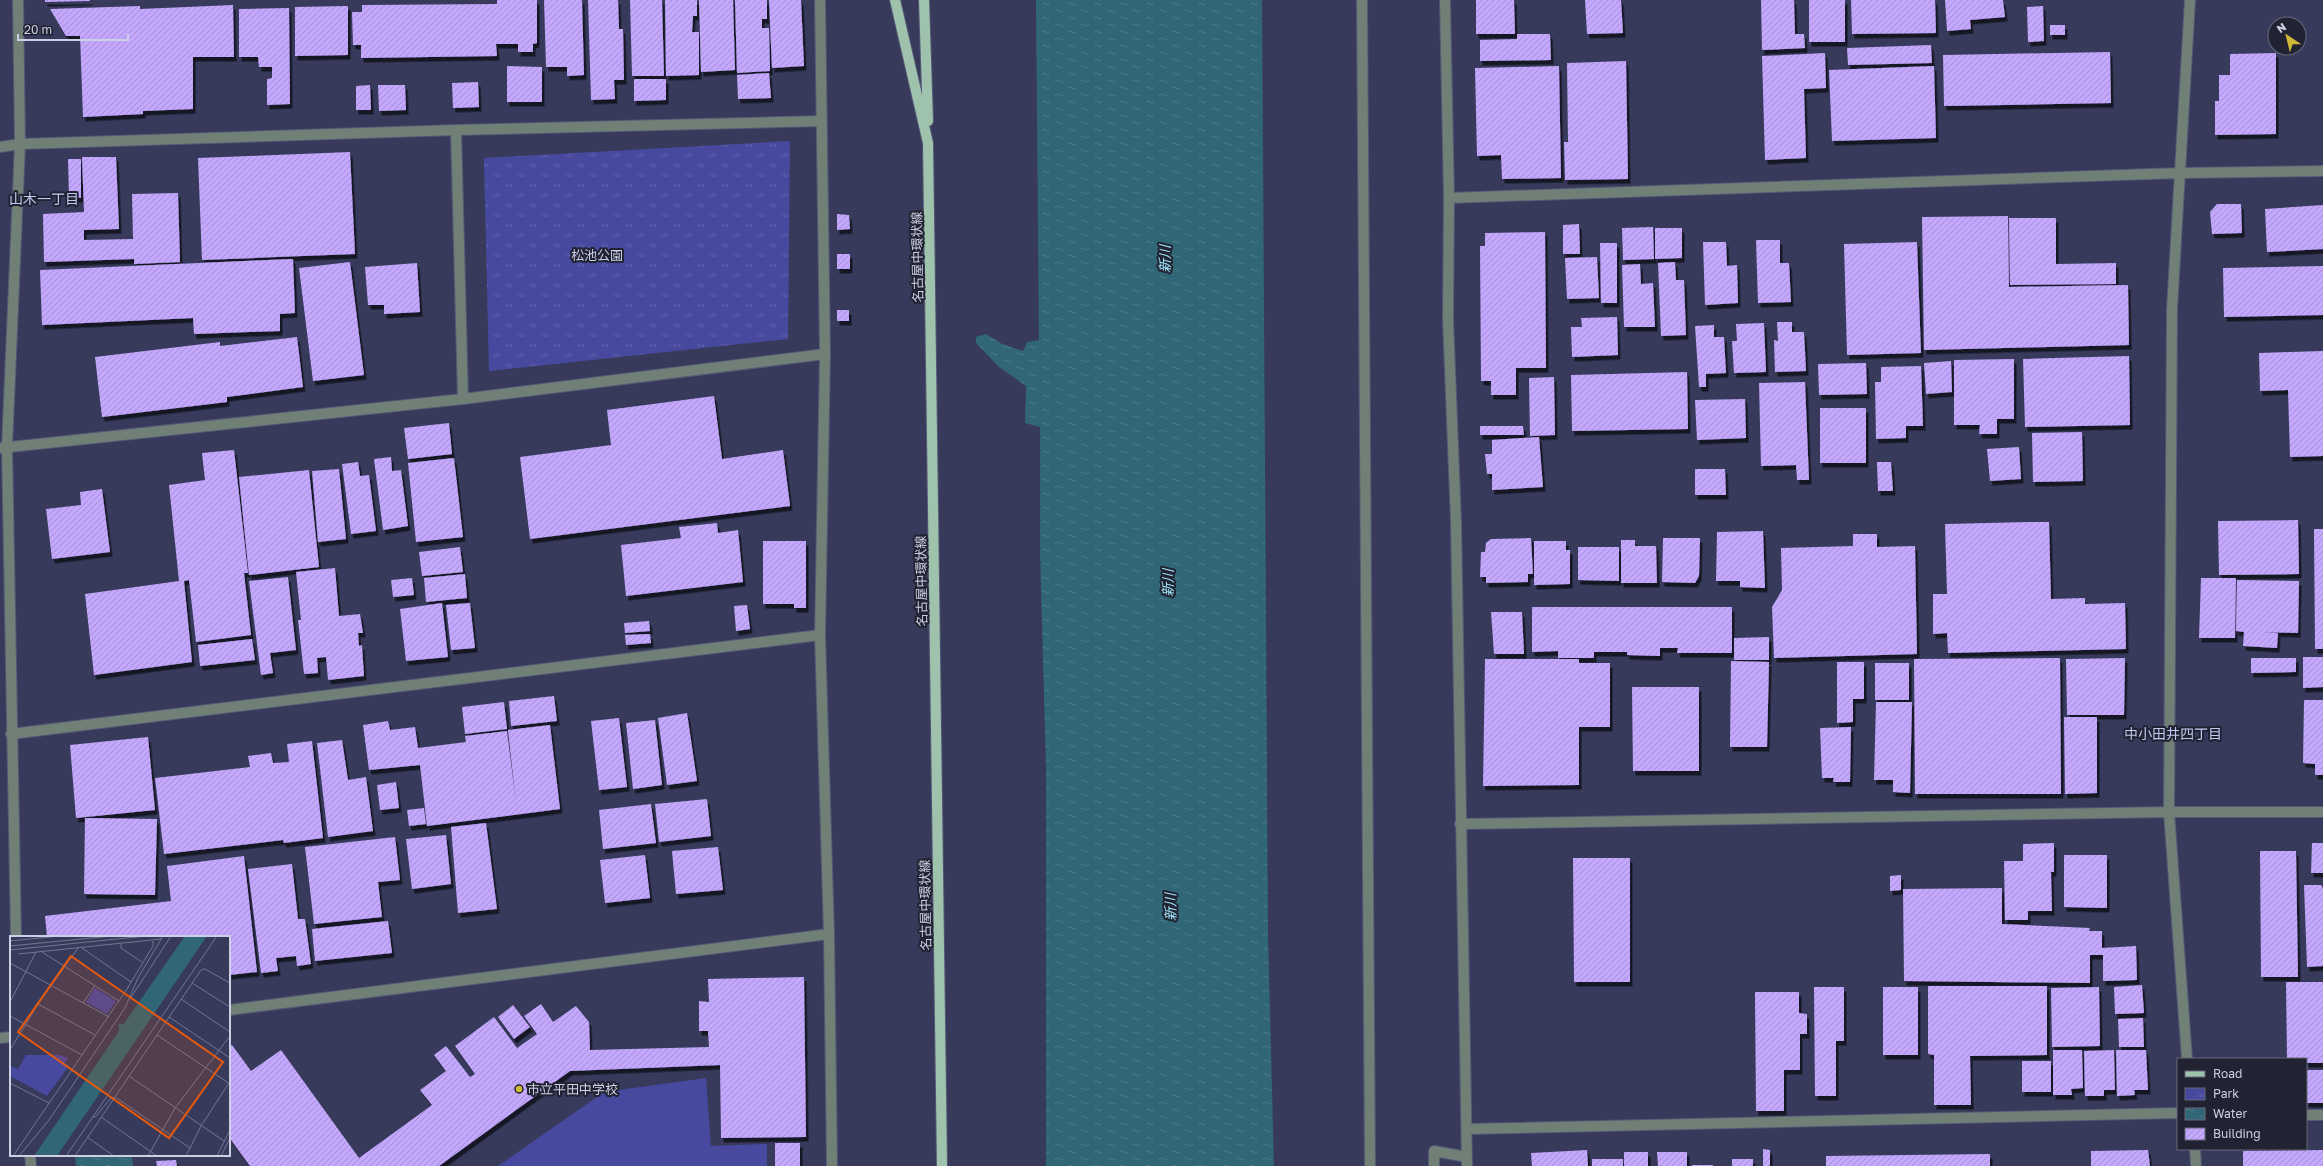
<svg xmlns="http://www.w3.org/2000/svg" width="2323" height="1166" viewBox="0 0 2323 1166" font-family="'Golos Text','Noto Sans JP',sans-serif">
	<defs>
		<pattern id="park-tufts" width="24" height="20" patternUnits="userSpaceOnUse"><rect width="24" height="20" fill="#47499f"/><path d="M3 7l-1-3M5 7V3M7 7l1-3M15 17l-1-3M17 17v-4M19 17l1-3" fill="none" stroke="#6062ac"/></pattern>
		<pattern id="water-ripples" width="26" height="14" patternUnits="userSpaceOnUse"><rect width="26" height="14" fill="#306675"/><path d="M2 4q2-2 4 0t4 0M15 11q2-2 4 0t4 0" fill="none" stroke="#4d7b88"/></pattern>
		<pattern id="building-hatch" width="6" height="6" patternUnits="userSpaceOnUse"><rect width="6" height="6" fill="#c4a8fe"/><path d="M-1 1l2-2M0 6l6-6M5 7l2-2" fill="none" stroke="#a28ed0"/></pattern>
		<filter id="shadow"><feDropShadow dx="2.5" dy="4.5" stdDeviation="0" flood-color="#0009"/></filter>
	</defs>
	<rect width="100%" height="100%" fill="#373a5b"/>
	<path fill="url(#park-tufts)" d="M790,141L788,339L489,371L484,158Z"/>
	<path fill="#47499f" d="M706,1078L711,1146L767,1144V1166H498L604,1092Z"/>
	<path fill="url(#water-ripples)" d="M1036,0H1262L1268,936L1274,1166H1046V768L1040,552V427L1025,423L1026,386L999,367L976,343V337L986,334L1002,344L1023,351L1027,342L1039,340Z
		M75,1155H132L133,1166H76Z"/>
	<path fill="url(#building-hatch)" filter="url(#shadow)" d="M45,0H90V1L45,2Z
		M497,0H537V43L533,44V52H518V44H496L497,56L361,58V45H353L352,12H362V5L497,4Z
		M544,0H582L584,75L567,76V67H546Z
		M588,0H618L619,29H623L624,80H614L615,99L591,100Z
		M630,0H662L664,76H632Z
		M665,0H697V16H693L692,32H699V75L666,76Z
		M699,0H733L735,70L701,72Z
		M735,0H767V19H762V28H769L770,71L737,73Z
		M769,0H801L804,66L772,68Z
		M1476,0H1514L1515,34H1476Z
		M1585,0H1621L1623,33L1587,34Z
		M1761,0H1794L1795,34H1804L1805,48L1762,50Z
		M1809,0H1845V42H1809Z
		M1851,0H1935L1936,33L1852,34Z
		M1945,0H2003L2005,17L1970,20L1971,29L1947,31Z
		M233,5L234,57H193V109L143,111V114L83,117L80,36H66L50,9L140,6V9Z
		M348,6V55L295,56V7Z
		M2043,6L2044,41L2028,42L2027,7Z
		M289,8L290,104L267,105V79L272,78V67H259L258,57H239V9Z
		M2050,25H2065V35H2050Z
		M1517,34H1550L1551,60L1480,61V40L1517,39Z
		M1931,45L1932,63L1848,65L1847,48Z
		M2110,52L2111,103L1944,106L1943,55Z
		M1825,53L1826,88L1804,89L1806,158L1765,160L1762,56Z
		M2276,53V134L2215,135V101H2219V75H2230V54Z
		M1626,61L1628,179L1565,180L1564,142H1568L1567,63Z
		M507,66L542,67V102H507Z
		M1559,66L1561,178L1502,179L1501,155L1477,156L1475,68Z
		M1934,66L1936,138L1832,141L1829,70Z
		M769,73L771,98L738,99L737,75Z
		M634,79H666V100L634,101Z
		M478,82L479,107L453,108L452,83Z
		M370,85L371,110H356V86Z
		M378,85H405L406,110L379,111Z
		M350,152L355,254L202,260L198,158Z
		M82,157H116L119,229L84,230V240L133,239L132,194L178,193L180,262L134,264V259L44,262L43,214L84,212Z
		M68,159H81V198H69Z
		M2217,204H2241L2242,233L2212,234L2210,212Z
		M2323,205V249L2267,252L2265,209Z
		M837,214L849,215L850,229L837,230Z
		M2008,216L2009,287L2128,285L2129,345L1924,350L1922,217Z
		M2009,218H2056V264L2116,263V284L2010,285Z
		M1579,224L1580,254H1563V225Z
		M1653,227L1654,259L1623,260L1622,228Z
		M1655,228H1682V258L1655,259Z
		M1545,232L1546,368H1516V395H1491V381H1481L1480,246H1485V233Z
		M1756,240H1780V263H1789L1791,302L1758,303Z
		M1703,242H1726L1727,266L1737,265L1738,303L1705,305Z
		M1917,242L1921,353L1847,355L1844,244Z
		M1600,243H1617V303H1601Z
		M837,254H850V269H837Z
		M1597,257L1599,298L1567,299L1565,258Z
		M293,259L295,313L280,314V331L194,334L193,318L42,325L40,270Z
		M350,262L364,375L313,381L299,268Z
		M1675,262L1676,280H1684L1686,335L1661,336L1658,263Z
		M417,263L420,312L384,314V305H368L365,267Z
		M1640,264L1641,284L1653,283L1655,327H1624L1622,265Z
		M2323,266V315L2224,317L2223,268Z
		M837,310H849V321H837Z
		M1617,317L1618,355L1572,357L1571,327H1582L1581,318Z
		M1777,322H1792V332H1804L1806,371L1775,372L1774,340L1778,341Z
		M1764,323L1766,372L1734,373L1732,341H1737L1736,324Z
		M1714,325V337H1724L1726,373L1706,374V387H1699L1695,326Z
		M297,337L303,387L227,397V402L102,417L95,357L220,342V346Z
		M2323,351V456L2290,457L2288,390L2260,391L2259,353Z
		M2129,356L2130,425L2025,427L2023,359Z
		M2014,359V419H1997V434H1979L1980,425H1954V360Z
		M1951,361L1952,392L1926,394L1924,363Z
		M1866,363L1867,394L1819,395L1818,364Z
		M1921,366L1923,426H1906V438L1876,439L1875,382H1881V367Z
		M1687,372L1688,429L1572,431L1571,375Z
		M1554,377L1555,435L1530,436L1529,378Z
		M1805,382L1809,480H1797L1796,465L1761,466L1759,383Z
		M714,396L722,459L783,450L790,506L530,539L520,457L611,445L607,410Z
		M1745,399L1746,438L1697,440L1695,400Z
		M1820,408H1866V463H1820Z
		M449,423L452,454L408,459L404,428Z
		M1480,426H1523L1524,435H1480Z
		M2082,432L2083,481L2033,482L2032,433Z
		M1539,437L1543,487L1492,490V474H1487L1485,454H1492V440Z
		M2019,447L2021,479L1990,481L1987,449Z
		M234,450L248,573H244L251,635L196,642L189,580L184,581L192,662L94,675L85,594L179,581L169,485L205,480L202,453Z
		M391,457L392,471L401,470L408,526L383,530L374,459Z
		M454,458L463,537L416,542L408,463Z
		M358,462L360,476L369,475L376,531L351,534L342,464Z
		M1877,462H1891L1893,491H1878Z
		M339,469L346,539L318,542L312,471Z
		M1695,469H1725L1726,495H1695Z
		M309,470L319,567L249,575L239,477Z
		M102,489L110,552L52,559L46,509L81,505L80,492Z
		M2298,520L2299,574L2219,575L2218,521Z
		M2028,522H2049L2051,599L2085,598V604L2125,603L2126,649L1948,653L1947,633L1933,634V594H1947L1945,524Z
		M717,523L718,533L738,530L743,582L626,596L621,545L681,538L679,527Z
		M2314,529H2323V649H2315Z
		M1763,531L1765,588L1740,587V581H1716L1717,532Z
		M1853,534H1877V547L1915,546L1917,654L1774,658L1772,607L1782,590L1781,548L1853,546Z
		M1531,538L1533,574H1528V582L1486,583V577H1480L1481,552H1485L1486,543L1491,539Z
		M1663,538H1700L1699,576L1695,583L1662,582Z
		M1621,540H1635V546H1656L1657,583H1621Z
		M763,541H806V608H794V604H763Z
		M1534,541H1566V550H1570V584L1534,585Z
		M460,547L463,572L422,576L419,552Z
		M1578,547H1619V581L1578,580Z
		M335,568L339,616L360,614L363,633H358L359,646L362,645L364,676L328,680L326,657L317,658L318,673L304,674L298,620H301L296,572Z
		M465,574L467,598L426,602L424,578Z
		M288,577L296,650L270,653L273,673L261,675L249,581Z
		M412,578L414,595L393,597L391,580Z
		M2201,578H2236L2235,638H2199Z
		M2237,580L2299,581L2298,633L2263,632L2278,633L2277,648L2243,646L2244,632L2236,631Z
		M442,603L448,657L406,661L400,609Z
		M470,603L475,648L451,650L446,605Z
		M747,605L750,629L736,631L734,606Z
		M1532,607H1732V653H1677L1678,648H1660V656L1627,655V652H1594V658H1558V651L1532,652Z
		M1491,612H1522L1524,654H1494Z
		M649,621L650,631L625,633L624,623Z
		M650,634L651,643L626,645L625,635Z
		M1769,637V660H1734V638Z
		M252,639L255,660L200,666L198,645Z
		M2303,657H2323V687L2303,688Z
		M2060,658L2061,794H1915L1914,659Z
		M2125,658L2124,715H2067L2066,659Z
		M2251,658H2296V672L2251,673Z
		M1485,659H1579V663H1610V727H1579V785L1483,786Z
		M1731,661L1769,662L1767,747H1730Z
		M1837,662H1864V699H1853V722L1837,723Z
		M1875,663H1909V700H1875Z
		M1632,687H1699V771H1633Z
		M554,696L557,721L511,726L509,701Z
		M2304,700H2323V775H2315V764L2303,763Z
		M504,702L507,729L465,734L462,707Z
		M1876,702H1912L1910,793L1893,792V780H1874Z
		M687,713L697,781L667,785L658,718Z
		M2064,717H2097V793L2065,794Z
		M619,718L627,787L599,790L591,721Z
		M655,720L662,785L633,789L626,723Z
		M388,721L390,730L415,727L418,748L466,742L465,736L507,731L516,803L508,730L550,725L560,809L427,826L420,765L369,770L363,725Z
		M1851,727L1850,782H1833L1834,778H1822L1820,728Z
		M148,737L155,810L76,818L70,745Z
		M342,740L348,780L366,777L373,831L328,837L317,743Z
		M312,741L323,838L284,843L283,840L164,854L155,778L250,767L248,756L271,753L273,763L289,762L287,744Z
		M396,782L399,808L380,810L377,785Z
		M707,799L711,836L659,842L655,804Z
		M651,804L656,843L603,849L599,810Z
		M424,808L426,824L409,826L407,810Z
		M85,818L157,819L155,895L84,894Z
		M486,823L497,909L458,913L451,827Z
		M446,835L451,884L412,889L406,839Z
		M395,837L400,880L378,882L382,917L314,924L305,847Z
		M2054,843V872H2051L2052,911H2028V920H2005L2004,861H2023V844Z
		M2312,843H2323V873H2311Z
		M718,847L723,890L676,894L672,851Z
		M2260,851H2296L2298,977H2261Z
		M645,855L650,898L605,903L600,860Z
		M2064,855H2107V908L2064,907Z
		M244,856L257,972L229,975V937H47L45,916L171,901L167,866Z
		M1573,858H1630V982H1574Z
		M292,864L298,919H305L311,964L297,966L296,956L276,958L278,971L261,973L248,869Z
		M1901,875V890L1890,891V876Z
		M2304,885H2321L2323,888V966L2307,967Z
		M2002,888V924L2090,928L2089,931H2102V948L2136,946L2137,980L2103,981V955H2090V983L1904,981L1903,889Z
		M388,921L392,953L315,961L312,929Z
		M804,977L806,1137L721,1138L720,1065L570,1071L439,1166H250L229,1137V1046L232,1045L251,1071L281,1050L359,1158L432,1105L420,1090L446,1071L434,1055L446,1046L470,1077L475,1074L455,1046L494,1017L517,1048L537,1034L524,1016L541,1004L553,1022L576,1006L589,1022L590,1050L709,1047L708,1031H699V1001L709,1002L708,979Z
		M2286,982H2323V1063H2306V1059H2287Z
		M2142,985L2144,1013L2115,1014L2114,987Z
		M1928,986H2047V1055L1970,1056L1971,1105H1934V1055L1928,1054Z
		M1814,987H1844V1041H1836V1096H1815Z
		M1883,987H1918V1055H1883Z
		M2099,987L2100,1046L2052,1047L2051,988Z
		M1755,992H1799V1013L1807,1014V1034H1800V1070H1784V1111H1756Z
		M513,1005L530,1027L514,1039L498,1017Z
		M2143,1018L2144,1047H2119L2118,1019Z
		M2053,1050H2082L2083,1088L2071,1089L2072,1095H2053Z
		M2114,1050L2115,1090H2104V1096H2085L2084,1051Z
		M2116,1050H2146L2148,1090H2134L2135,1095L2117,1096Z
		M2022,1061H2051V1092H2022Z
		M2306,1070H2323V1103H2306Z
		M775,1143H800V1166H775Z
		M1763,1149L1770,1150V1166H1763Z
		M1587,1150L1588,1166H1532L1531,1153Z
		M2148,1150L2150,1166H2091V1151Z
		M2323,1150V1166H2243V1151Z
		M1624,1152H1648V1166H1624Z
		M1657,1152H1687V1166H1658Z
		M1990,1154V1166H1826V1156Z
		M1592,1159H1623V1166H1592Z
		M1732,1159H1753V1166H1732Z
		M176,1160L177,1166H157L156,1161Z
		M1692,1165H1713V1166H1692Z"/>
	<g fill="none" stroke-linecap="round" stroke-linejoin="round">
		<g stroke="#555876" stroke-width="12">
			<path id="minor" d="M820,0L825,354L820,635L829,934L832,1166
				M1362,0L1370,1166
				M1445,0L1449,198L1448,319L1456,522L1467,1166
				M456,130L463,399
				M0,147L20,144L456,130L821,121
				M1449,198L2181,173L2323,171
				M0,448L463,399L825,354
				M11,734L820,635
				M1460,824L2169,812H2323
				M16,937L7,447L20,144L18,0
				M229,1010L829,934
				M0,1038L11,1037
				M2187,1059L2169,812L2172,309L2190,0
				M2306,1115H2323
				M1467,1129L2178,1113
				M2195,1149L2196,1166
				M30,1155L31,1166
				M1434,1166V1151L1467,1157"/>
		</g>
		<g stroke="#555876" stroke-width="12">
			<path id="major" d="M895,0L928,143L942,1166
				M924,0L928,121"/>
		</g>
		<use href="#minor" stroke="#708076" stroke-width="10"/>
		<use href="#major" stroke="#9fc2ad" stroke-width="10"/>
	</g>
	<circle fill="#d0b837" stroke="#212332" stroke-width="1.5" cx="519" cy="1089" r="4"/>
	<g text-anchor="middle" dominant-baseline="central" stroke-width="4" stroke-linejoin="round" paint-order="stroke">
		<g font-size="13" fill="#cbcfea" stroke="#212332">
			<text x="597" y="255">松池公園</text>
		</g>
		<g font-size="13" fill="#cdd0e4" stroke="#212332">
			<text transform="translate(917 257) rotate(-91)">名古屋中環状線</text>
			<text transform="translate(921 581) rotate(-91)">名古屋中環状線</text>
			<text transform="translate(925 905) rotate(-91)">名古屋中環状線</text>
		</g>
		<g font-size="13" fill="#cdd0e4" stroke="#212332" text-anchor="start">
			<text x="527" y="1089">市立平田中学校</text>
		</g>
		<g font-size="14" fill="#c3caf1" stroke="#212332">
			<text x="44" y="198">山木一丁目</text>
			<text x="2173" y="733">中小田井四丁目</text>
		</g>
		<g font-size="14" font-style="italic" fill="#9fe4f8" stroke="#212332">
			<text transform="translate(1164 259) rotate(-90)">新川</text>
			<text transform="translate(1167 583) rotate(-90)">新川</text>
			<text transform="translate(1170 907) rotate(-91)">新川</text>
		</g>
	</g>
	<g transform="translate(10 936)">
		<rect width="220" height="220" fill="#373a5b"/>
		<path d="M85,52L106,65L97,78L76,66Z" fill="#47499f"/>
		<path d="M16,119H50L58,122L55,127L59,130L37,160L0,140L1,130L8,133Z" fill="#47499f"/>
		<path d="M175,0H197L47,220H24L109,95V87L113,89Z" fill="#306675"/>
		<path fill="none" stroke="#737692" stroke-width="1" d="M0,5L49,0M111,8V12L132,26M0,10L102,0M72,12L121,46M0,14L136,0M32,16L109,65M8,18L151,3M0,27L99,81M182,47L220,71M120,63L161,0M171,63L220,96M0,66L26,16M73,67L85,49M28,68L85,99M0,80L72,119M159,81L220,122M147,99L220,148M0,114L28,68L68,12M119,140L214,205M0,147L39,167M105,161L180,212M82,181H85L102,161L104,162M91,181L147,220M77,201L104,220M3,220L117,53L143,10V5M9,220L39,184L115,72L128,42L153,0M56,220L207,0M65,220L191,34L195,33L220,47M138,220L165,172L220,100M176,220L191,190L219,147M207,220L220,194M211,220L220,202"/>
		<path fill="#e8590c" fill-opacity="0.15" stroke="#e8590c" stroke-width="2" d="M61,20L213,126L159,202L8,96Z"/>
		<rect width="220" height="220" fill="none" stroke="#cdd0e4" stroke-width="2"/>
	</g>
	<rect x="2177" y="1058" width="130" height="92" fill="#212332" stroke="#666879"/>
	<rect x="2185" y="1071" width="20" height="6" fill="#9fc2ad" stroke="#666879"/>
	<text x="2213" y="1078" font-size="12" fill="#cdd0e4">Road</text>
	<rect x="2185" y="1088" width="20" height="12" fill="url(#park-tufts)" stroke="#666879"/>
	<text x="2213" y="1098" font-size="12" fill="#cdd0e4">Park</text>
	<rect x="2185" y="1108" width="20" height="12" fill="url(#water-ripples)" stroke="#666879"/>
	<text x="2213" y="1118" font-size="12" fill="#cdd0e4">Water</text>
	<rect x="2185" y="1128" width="20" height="12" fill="url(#building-hatch)" stroke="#666879"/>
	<text x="2213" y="1138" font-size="12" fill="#cdd0e4">Building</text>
	<g transform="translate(2287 36) rotate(325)"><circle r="19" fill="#212332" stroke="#666879"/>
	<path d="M0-3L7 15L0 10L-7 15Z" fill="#d0b837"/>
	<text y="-6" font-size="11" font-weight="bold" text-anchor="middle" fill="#cdd0e4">N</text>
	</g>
	<path d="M18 34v6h110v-6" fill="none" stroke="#cdd0e4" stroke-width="2"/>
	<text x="24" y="34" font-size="12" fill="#cdd0e4" stroke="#212332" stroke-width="3" paint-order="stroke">20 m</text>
</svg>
